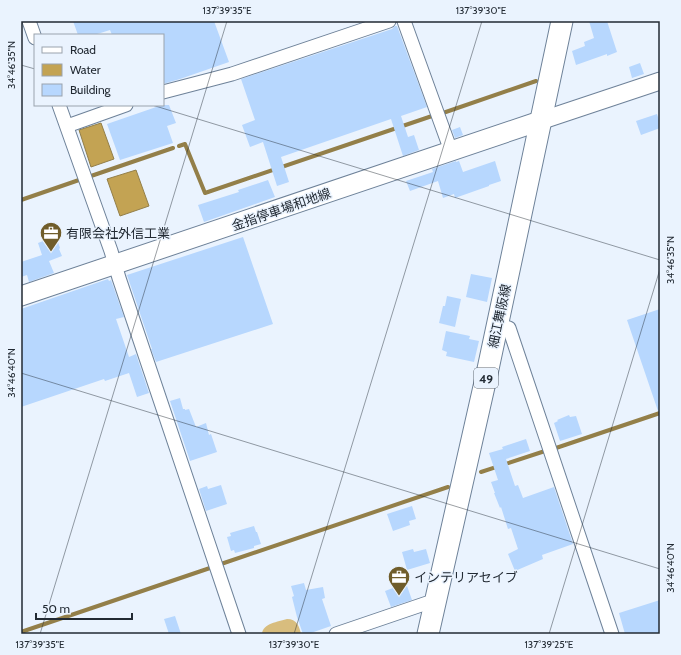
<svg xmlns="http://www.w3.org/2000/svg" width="681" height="655" viewBox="0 0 681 655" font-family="Cabin,'Noto Sans JP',sans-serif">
	<rect width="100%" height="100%" fill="#eaf3fe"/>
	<path fill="#d8bd7e" d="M287,619C297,619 299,626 301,634H262C263,623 278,622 287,619Z"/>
	<path fill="#c3a353" stroke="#937f49" d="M101,123L114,159L91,167L79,130Z
		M136,170L149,206L120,216L107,179Z"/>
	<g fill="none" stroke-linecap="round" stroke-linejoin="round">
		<path stroke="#937f49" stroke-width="4" d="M440,114L536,81
			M179,146L185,144L205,193L435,115
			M91,176L173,148
			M21,200L79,180
			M556,448L660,413
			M481,472L545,451
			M221,564L448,487
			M21,632L210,568"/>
	</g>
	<path fill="#b7d7fe" d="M73,21H214L229,62L180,79L163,84V35H112L110,30L94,35H78Z
		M589,21H607L617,52L607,56V54L576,65L572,51L585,46L584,42L594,38Z
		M395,26H397L427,107L401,116L408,137L414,135L419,150L403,156L391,119L281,157L289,182L277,186L263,142L250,147L242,125L255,120L241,79L392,29Z
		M640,63L644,74L632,78L629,67Z
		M162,105H169L176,123L167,126L173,143L120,160L107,124Z
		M657,114L660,123V128L641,135L636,121Z
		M460,127L463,135L455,138L452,130Z
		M456,161V162L459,161L463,172L495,161L501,181L489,185V186L455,198L454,194L443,198L438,181L410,191L406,181L433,172L432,169Z
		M268,180L275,197L204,222L198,205L239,192L238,190Z
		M56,236L60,248L59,249L62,256L49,261L54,273L29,282L27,275L21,277V262L42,255L38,243Z
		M243,237L273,324L156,362L151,349H152L127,275Z
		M471,274L492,278L487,302L466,297Z
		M108,279L109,281L111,280L124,317L116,319L129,357L136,354L149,393L137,397L129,373L105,381L104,379L21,407V309Z
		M447,296L461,299L455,327L439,323L443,306H445Z
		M660,309V410L658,411L627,320Z
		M446,331L470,336L469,339L479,341L474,362L446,356L447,352L442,350Z
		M180,398L183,409H185V410L189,409L196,427L206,423L209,435L211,434L217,452L190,461L170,401Z
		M569,415L570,417L576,416L582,434L560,441L554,423L558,421L557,420Z
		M526,439L530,451L506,459L515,486L518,485L523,498L554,487L573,544L542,555L543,559L515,571L508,554L518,549L511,528L508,529L501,507L500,508L494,493H495L491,482L498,480L489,453L503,449L502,447Z
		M221,485L227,504L206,511L199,489L207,486L208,489Z
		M412,506L416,519L409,521L410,525L393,531L387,514Z
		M254,526L256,532H257L261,544L254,546V548L235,553L234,550L231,551L227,537L231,536L230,533Z
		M413,549L414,552L426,549L430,563L407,570L402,552Z
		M304,583L306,590L323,587L325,598L322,599L331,626L308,634H303L297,617L292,597L294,596L291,586Z
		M406,583L412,600L391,607L385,591Z
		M660,600V634H625L619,613Z
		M175,616L181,634H169L164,619Z"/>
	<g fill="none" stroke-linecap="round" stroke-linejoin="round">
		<g stroke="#6e8299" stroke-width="15">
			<path id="minor" d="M29,21L35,38
				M404,21L451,151
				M163,92L232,74L389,21
				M59,105L111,251L119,278L239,634
				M67,126L126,105
				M497,325L509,328L612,634
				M336,634L427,603L435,605"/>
		</g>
		<g stroke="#6e8299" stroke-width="19">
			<path id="tertiary" d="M540,121L660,81"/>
		</g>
		<g stroke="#6e8299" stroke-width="21">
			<path id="secondary" d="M21,296L540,121"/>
		</g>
		<g stroke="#6e8299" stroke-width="23">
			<path id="primary" d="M428,634L488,369L562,21"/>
		</g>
		<use href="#minor" stroke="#fff" stroke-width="13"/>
		<use href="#tertiary" stroke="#fff" stroke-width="17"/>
		<use href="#secondary" stroke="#fff" stroke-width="19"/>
		<use href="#primary" stroke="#fff" stroke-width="21"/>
	</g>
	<path fill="none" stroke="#222a33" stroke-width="1" stroke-opacity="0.45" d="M21,65L35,69M152,105L660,260M21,373L660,569M40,634L227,21M294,634L482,21M549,634L660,269"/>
	<defs>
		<g id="office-pin" transform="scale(1.15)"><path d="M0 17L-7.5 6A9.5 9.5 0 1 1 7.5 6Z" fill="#705d2b" stroke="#eaf3fe"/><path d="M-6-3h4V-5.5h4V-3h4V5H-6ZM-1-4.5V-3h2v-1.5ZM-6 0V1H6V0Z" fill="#fff"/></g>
	</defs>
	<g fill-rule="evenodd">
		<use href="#office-pin" x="51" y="233"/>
		<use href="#office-pin" x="399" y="577"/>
	</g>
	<g text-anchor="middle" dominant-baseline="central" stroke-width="3" stroke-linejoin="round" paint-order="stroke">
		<rect fill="#eaf3fe" stroke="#5e6670" stroke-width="1" x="474" y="368" width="24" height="20" rx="3"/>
		<g font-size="12" font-weight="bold" fill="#222a33">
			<text x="486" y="378">49</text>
		</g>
		<g font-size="13" fill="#222a33" stroke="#eaf3fe">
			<text transform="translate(281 209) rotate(-19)">金指停車場和地線</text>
			<text transform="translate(499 316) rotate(-78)">細江舞阪線</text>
		</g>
		<g font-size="13" fill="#222a33" stroke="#eaf3fe" text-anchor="start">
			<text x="66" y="233">有限会社外信工業</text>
			<text x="414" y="577">インテリアセイブ</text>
		</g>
	</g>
	<rect width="681" height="655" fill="none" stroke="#eaf3fe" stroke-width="44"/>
	<rect x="34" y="34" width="130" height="72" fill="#eaf3fe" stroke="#9aa3ad"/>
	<rect x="42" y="47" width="20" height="6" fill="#ffffff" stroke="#9aa3ad"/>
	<text x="70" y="54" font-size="12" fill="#222a33">Road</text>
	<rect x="42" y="64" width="20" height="12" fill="#c3a353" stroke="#9aa3ad"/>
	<text x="70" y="74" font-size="12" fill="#222a33">Water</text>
	<rect x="42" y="84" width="20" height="12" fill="#b7d7fe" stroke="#9aa3ad"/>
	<text x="70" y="94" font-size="12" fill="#222a33">Building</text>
	<path d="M36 613v6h96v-6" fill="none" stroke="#222a33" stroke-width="2"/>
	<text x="42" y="613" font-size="12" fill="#222a33" stroke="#eaf3fe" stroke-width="3" paint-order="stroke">50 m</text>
	<rect x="22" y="22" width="637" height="611" fill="none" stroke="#222a33" stroke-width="1.5"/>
	<g font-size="10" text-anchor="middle" fill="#222a33">
		<text x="227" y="14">137°39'35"E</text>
		<text x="481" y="14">137°39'30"E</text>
		<text transform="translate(11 65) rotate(-90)" y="4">34°46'35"N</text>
		<text transform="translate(670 260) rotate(-90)" y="4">34°46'35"N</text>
		<text transform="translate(11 373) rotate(-90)" y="4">34°46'40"N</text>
		<text transform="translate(670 568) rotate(-90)" y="4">34°46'40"N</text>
		<text x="40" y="648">137°39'35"E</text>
		<text x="294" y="648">137°39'30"E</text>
		<text x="549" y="648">137°39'25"E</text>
	</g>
</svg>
